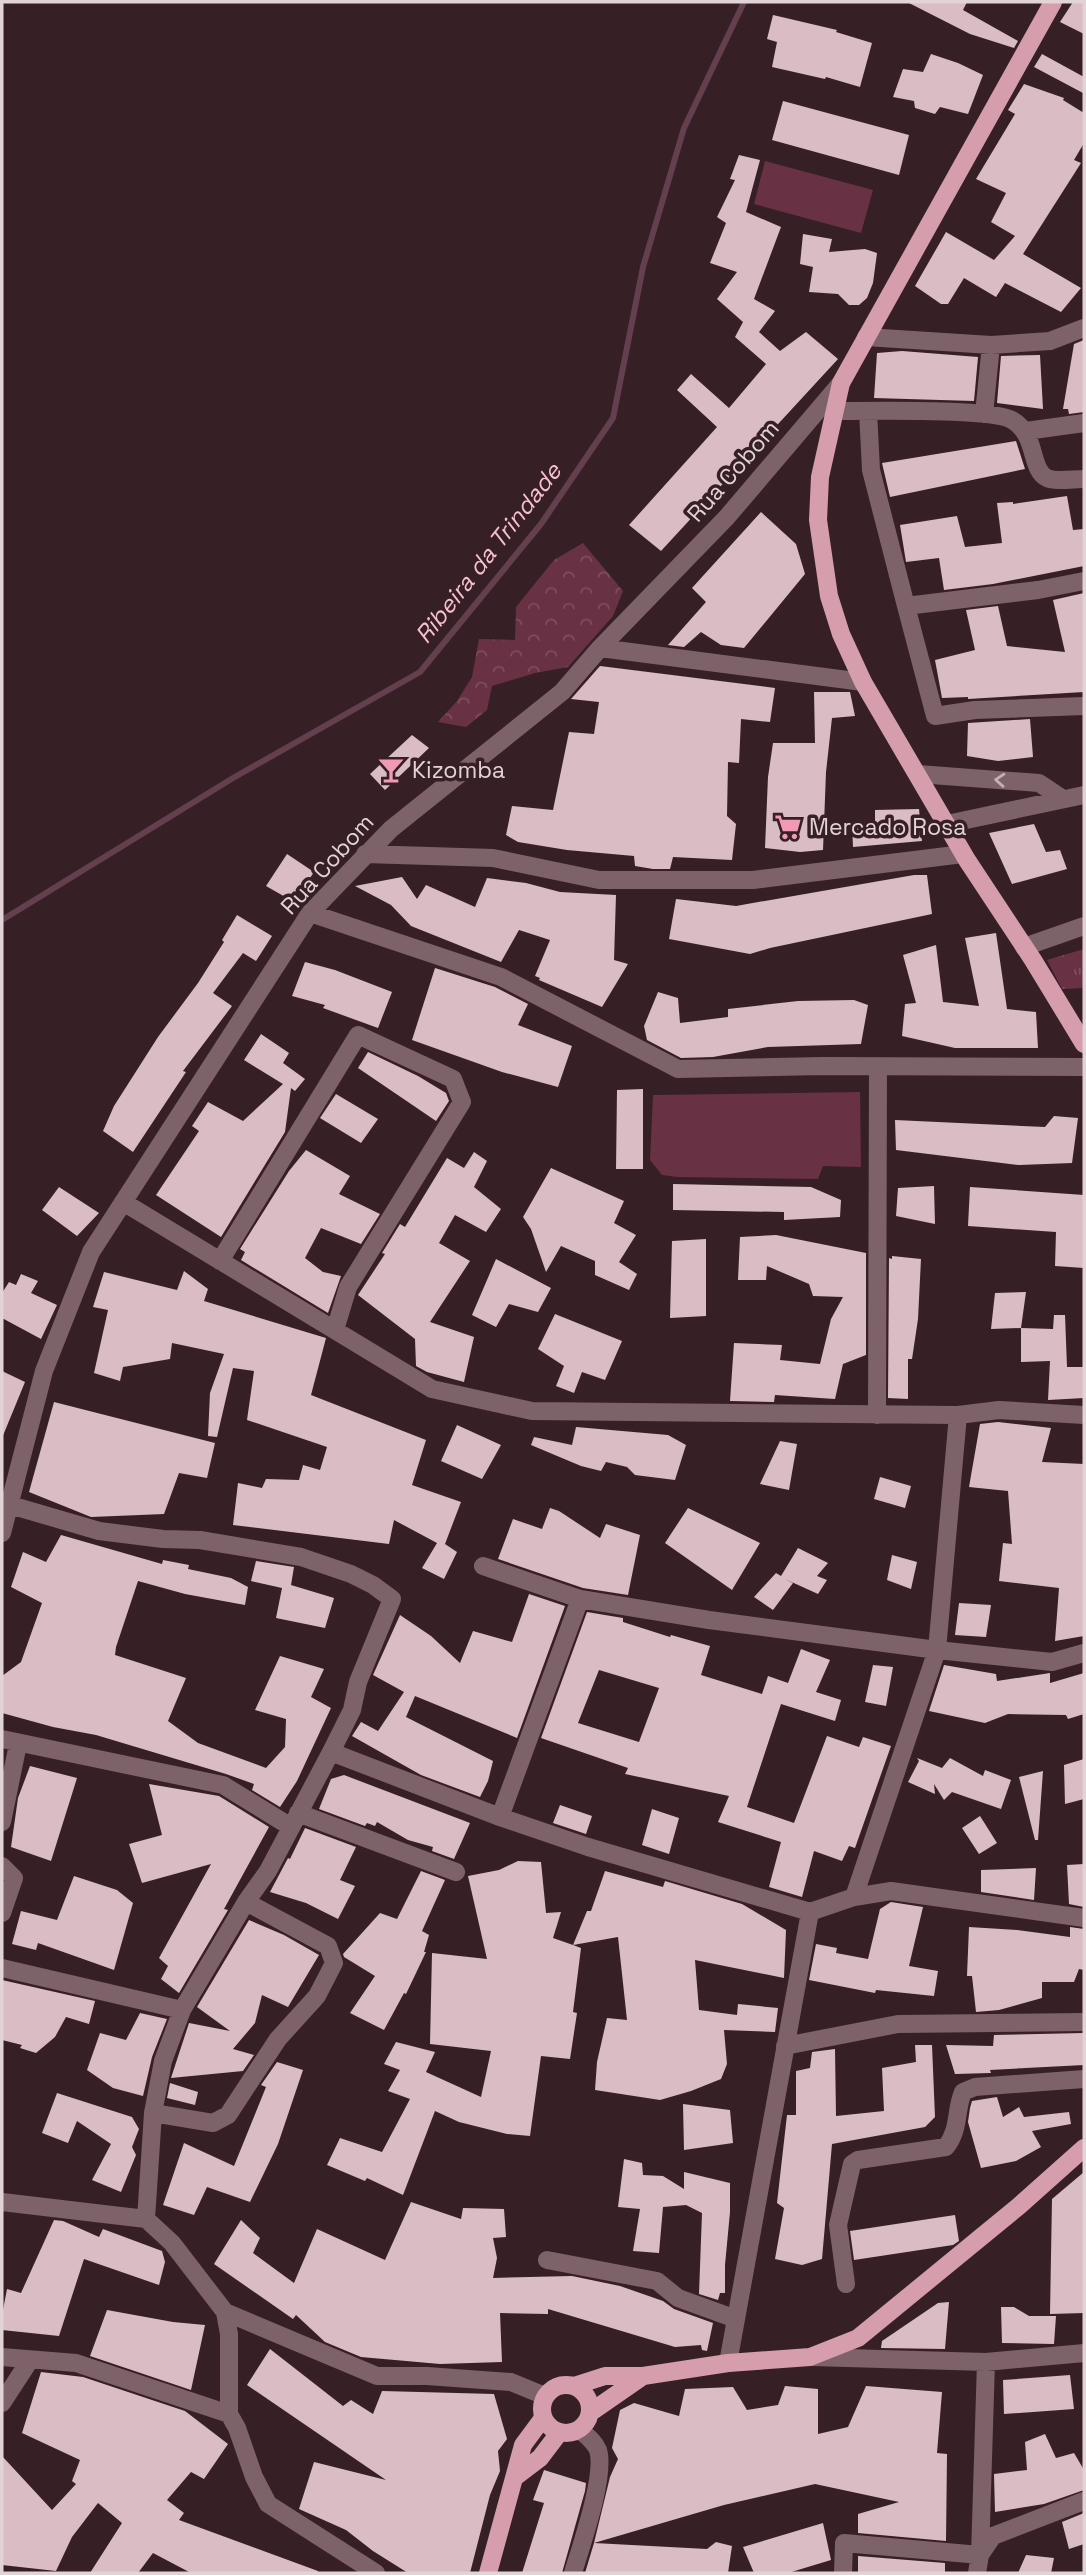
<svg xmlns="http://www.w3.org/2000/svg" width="1086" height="2575" viewBox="0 0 1086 2575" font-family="'Space Grotesk',sans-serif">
	<defs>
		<pattern id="grass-tufts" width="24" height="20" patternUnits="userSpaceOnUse" patternTransform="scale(1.75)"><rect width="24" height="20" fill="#693144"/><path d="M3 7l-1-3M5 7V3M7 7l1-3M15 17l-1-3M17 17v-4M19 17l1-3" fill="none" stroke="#7e4e5e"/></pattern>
		<pattern id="forest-crowns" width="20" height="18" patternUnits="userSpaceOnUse" patternTransform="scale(1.75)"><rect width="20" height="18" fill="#693144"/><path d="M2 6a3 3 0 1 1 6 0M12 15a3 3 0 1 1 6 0" fill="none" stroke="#7e4e5e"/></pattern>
	</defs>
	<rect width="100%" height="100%" fill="#362026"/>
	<path fill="url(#grass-tufts)" d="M1084,949V988L1062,989L1047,960Z"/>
	<path fill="url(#forest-crowns)" d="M583,543L623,591L613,616L568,667L535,673L492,686L487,710L466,727L438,722L457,701L472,677L479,639L515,640L516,607L554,560Z"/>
	<path fill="#693144" d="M765,161L873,190L861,233L754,204Z
		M860,1092L861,1167L823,1166L818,1179L677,1177L662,1175L650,1160L653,1095Z"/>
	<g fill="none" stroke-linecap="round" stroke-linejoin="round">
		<path stroke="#643f4d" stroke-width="6" d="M2,920L233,778L420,672L541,524L613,418L643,267L684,128L744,2"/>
	</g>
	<path fill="#dabdc4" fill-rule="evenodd" d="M907,2H967L963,10L1018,41L1014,48L970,34Z
		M1073,2H1084V34L1060,22Z
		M773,15L837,30L836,32L872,43L860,87L826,77L825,79L772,67L777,42L767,39Z
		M931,54L958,63L983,75L968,114L940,107L935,114L915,108L914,101L893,97L903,69L923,72Z
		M1042,54L1084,77L1083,93L1034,67Z
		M1024,84L1064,98L1063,100L1084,113V143L1074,160L1081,163L1023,254L1081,288L1061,312L1005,283L996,297L964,278L948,304H941L915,286L946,232L994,260L1015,236L991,222L1006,193L976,179L1015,114L1008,110Z
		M783,101L909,135L899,175L772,140Z
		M739,155L760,160L746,212L781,227L754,299L775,311L759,332L780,351L806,332L838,359L661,551L629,525L717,427L677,390L691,374L729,408L766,364L735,337L743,322L717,299L737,272L710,263L726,223L717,217L735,180L730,179Z
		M803,234L832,239L829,252L865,249L877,253L873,283L867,298L859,305H849L838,294L809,292L813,267L800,264Z
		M1084,340V412L1069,414L1068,409H1063L1074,344Z
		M902,351L978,357L974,401L874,398L877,353Z
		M1040,355L1043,409L997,403L1001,356Z
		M1016,441L1025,469L890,497L882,463Z
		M1067,496L1073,530L1084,529V566L993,584L944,590L939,558L906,562L900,525L957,516L965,547L1002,543L997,503L1013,502V504Z
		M761,512L796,544L805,574L744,648L721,645L701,632L684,647L668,645L706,602L692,588Z
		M1084,593V692L968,699V697L942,698L935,660L975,650L966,610L998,606L1007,646L1065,652L1053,600Z
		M600,666L775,688L770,722L741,719L739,763L728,762L727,816L736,824L732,860L673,857L670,869H653L635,866L634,856L567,850L518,842L506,835L512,806L553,810L569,732L594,734L599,702L571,699Z
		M814,692H850L855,716L832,718L826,772L823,850L800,852L765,848L768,777L773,743H815Z
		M1030,719L1033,757L998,761L967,756L968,723Z
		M412,735L429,748L385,790L370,774Z
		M919,809L922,841L853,847L852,824L875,821V810Z
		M1034,824L1046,852L1060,850L1067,869L1012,884L989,833Z
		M287,854L314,872L294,902L266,886Z
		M914,875H927L932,914L770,948L750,954L669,939L676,899L736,906Z
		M402,877L417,899L426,885L475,907L487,878L526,883L560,892L616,895L614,960L628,964L602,1007L539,980L540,978L535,976L550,940L519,930L501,962L411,926L391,905L355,886Z
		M237,915L272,936L256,961L243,953L213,993L232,1006L183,1071L186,1072L133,1152L103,1131L114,1106L158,1037L198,983L224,942L222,940Z
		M996,933L1007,1009L1036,1012L1038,1048H955L902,1036L905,1004L916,1003L903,955L936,945L943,1002L979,1006L965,938Z
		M305,962L335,970L392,992L378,1028L323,1008L325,1005L292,996Z
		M435,968L495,987L528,1004L518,1025L572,1046L558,1087L502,1072L412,1040Z
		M658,992L678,998L680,1023L728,1017V1009L798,1001L854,1000L868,1005L861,1044L768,1047L713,1057L681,1058L647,1040L644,1026Z
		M261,1034L289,1053L283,1063L305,1079L295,1091L291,1088L285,1132L221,1237L156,1195L199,1131L192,1126L208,1102L243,1121L283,1084L244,1060Z
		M368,1052L418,1076L446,1093L449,1101L436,1121L358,1068Z
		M643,1089V1169H616L617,1090Z
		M336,1094L378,1119L361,1143L320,1118Z
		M1054,1116L1078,1118L1072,1163L1019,1165L896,1150L895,1120L1045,1127Z
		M306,1150L350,1176L339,1194L380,1214L361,1244L321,1228L305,1258L323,1272L341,1276L328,1313L241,1260L245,1252L240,1249L289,1171Z
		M474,1152L487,1161L474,1187L501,1209L486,1232L455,1215L439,1243L470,1261L430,1322L474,1337L464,1382L427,1372L416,1366L415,1339L358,1295L385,1254L382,1253L400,1224L405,1227L447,1158L464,1168Z
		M551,1168L624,1201L614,1223L636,1235L619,1262L637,1274L629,1290L595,1275V1261L561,1246L546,1272L531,1229L523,1217Z
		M673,1184L811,1187L841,1200L840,1217L784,1220V1212L673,1210Z
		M934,1186L935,1224L896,1216L898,1188Z
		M59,1187L99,1213L77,1236L42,1210Z
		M970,1187L1084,1195V1268L1055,1266L1056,1232L968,1226Z
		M776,1235L866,1253V1355L843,1364L835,1399L775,1395L774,1402L730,1401L734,1343L782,1345L780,1360L820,1364L831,1319L843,1297L813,1296L809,1284L767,1266L766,1280H738L740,1237Z
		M706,1239V1316L670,1318L672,1241Z
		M892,1256L921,1259L918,1319L912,1359H908V1399L888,1398L889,1258L892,1259Z
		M496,1259L551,1288L538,1312L509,1304L496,1327L472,1315Z
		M184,1271L208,1289L204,1301L326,1338L311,1395L426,1440L412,1485L461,1502L445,1544L457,1552L444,1579L422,1568L437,1543L394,1520L389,1544L233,1525L238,1483L262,1488L266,1479L299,1480L303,1465L320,1470L327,1447L247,1420L254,1371L233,1368L217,1437L208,1436L210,1393L224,1354L172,1343L170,1359L123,1367L120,1381L94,1373L108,1310L93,1307L104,1272L177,1290Z
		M21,1274L38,1281L31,1293L57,1305L41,1339L2,1318V1293L9,1282L16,1285Z
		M1026,1292L1021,1328L991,1329L995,1293Z
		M555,1314L622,1341L605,1380L582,1372L574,1393L556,1386L564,1366L538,1349Z
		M1054,1315H1065L1067,1367H1084V1398L1048,1400L1050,1361L1021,1362V1328L1053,1329Z
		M2,1371L25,1382L2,1438Z
		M54,1402L215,1443L207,1478L179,1473L164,1514L91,1517L29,1492Z
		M998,1422L1051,1428L1042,1462L1084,1464V1636L1055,1641L1059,1588L999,1581L1003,1543L1012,1544L1008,1491L969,1487L980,1424Z
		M457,1425L501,1445L482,1479L441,1461Z
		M576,1427L668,1435L686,1445L675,1480L635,1475L627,1467L606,1462L601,1471L581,1466L531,1445L534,1437L572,1445Z
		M780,1441L797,1444L789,1490L760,1484Z
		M880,1477L911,1486L905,1508L874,1499Z
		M550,1508L559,1511L600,1538L606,1524L640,1535L628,1595L583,1588L498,1559L513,1519L542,1529Z
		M688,1508L760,1543L732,1590L665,1543Z
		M61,1535L162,1564L163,1560L189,1565L188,1569L231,1578L248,1587L245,1605L185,1594L138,1581L116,1647L115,1655L186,1678L168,1721L198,1743L266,1768L285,1747L286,1719L255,1710L280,1656L324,1669L311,1697L331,1708L297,1781L280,1807L252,1790L254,1784L226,1774L96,1735L53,1727L2,1713V1676L21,1662L42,1603L11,1587L23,1552L46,1562Z
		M798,1548L828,1563L817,1576L827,1580L818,1594L785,1579L793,1583L773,1610L754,1597L776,1573L781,1576Z
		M892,1555L917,1562L911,1589L887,1580Z
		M256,1561L294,1567L291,1585L334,1598L325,1628L276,1618L282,1588L251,1581Z
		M529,1594L565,1606L517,1738L415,1696L406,1717L493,1761L488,1781L480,1797L421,1775L352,1736L361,1722L378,1731L404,1692L373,1675L400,1615L431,1636L460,1663L473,1631L512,1642Z
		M959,1603L991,1605L986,1637L955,1635Z
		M587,1612L623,1618V1622L670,1637L671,1635L710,1646L701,1675L762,1694L768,1676L788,1683L801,1649L830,1660L816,1692L841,1700L835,1721L781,1704L747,1807L794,1823L827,1736L859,1747L863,1737L891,1746L855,1848L849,1846L842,1861L814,1851L802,1897L769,1887L781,1842L718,1822L729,1796L625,1774L628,1768L541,1738ZM599,1670L659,1688L639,1742L578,1723Z
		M873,1665L893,1667L886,1706L865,1702Z
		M944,1665L996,1674L997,1681L1050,1673V1683L1084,1673V1714L1068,1719L1066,1715L1008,1714L985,1723L929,1711Z
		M917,1758L942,1768L950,1758L983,1776L985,1770L1011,1780L1001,1809L952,1792L944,1800L934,1784L935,1794L908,1782L919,1761Z
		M1084,1759V1799L1065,1804L1064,1765Z
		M30,1766L77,1778L51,1861L11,1847L18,1798Z
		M1043,1771L1038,1840H1035L1019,1777Z
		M344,1775L470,1823L454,1859L432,1851L433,1847L408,1840L377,1822L375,1826L367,1823L365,1826L319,1809L331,1779Z
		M149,1784L219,1796L269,1827L224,1909L228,1910L179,1993L161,1979L168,1966L159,1958L211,1864L142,1883L129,1844L162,1835Z
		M560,1805L592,1816L586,1834L553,1823Z
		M652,1809L679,1818L669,1854L642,1845Z
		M980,1816L997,1843L979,1854L962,1828Z
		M305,1828L356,1847L340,1880L355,1886L338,1919L306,1903L270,1892L288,1858L290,1859Z
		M518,1861L541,1862L546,1913L561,1912L553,1938L573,1945L587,1911H591L605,1871L663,1887L665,1881L742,1904L786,1930L784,1978L695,1960L699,2010L737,2015L738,2004L778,2008L775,2032L724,2030L727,2064L721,2079L691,2091L660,2100L595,2090L597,2062L607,2018L627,2020L618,1937L573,1945L581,1948L573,2012L577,2013L570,2059L541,2056L530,2136L507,2134L459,2122L435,2111L403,2195L367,2178L365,2181L327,2165L340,2138L382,2152L410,2099L388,2091L400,2070L384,2064L396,2042L435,2052L426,2072L481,2097L491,2051L430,2044L432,1953L487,1959L468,1876L499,1870Z
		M1084,1864V1907L1069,1904L1067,1865Z
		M1036,1868L1034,1900L981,1892V1870Z
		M421,1871L445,1880L422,1931L429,1935L424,1952H426L406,1994L404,1993L384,2030L350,2013L375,1976L344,1957L343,1954L380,1913L397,1919Z
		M74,1876L117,1890L133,1903L114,1970L38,1943L36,1950L12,1944L21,1911L57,1920Z
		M891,1902L923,1907L909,1966L938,1971L934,1996L876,1990L875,1993L809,1980L816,1944L837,1948L836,1953L868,1959L880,1909Z
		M249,1920L284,1935L319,1955L288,2007L262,1995L255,2023L233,2049L254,2055L243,2071L171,2078L189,2023L230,2031L197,2007Z
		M969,1927L1017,1930L1070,1937V1927L1084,1929V1970L1079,1969L1074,1982H1042V1998L999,2010L976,2012L972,1976H967Z
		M2,1980L95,2001L89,2024L66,2017L55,2037L36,2053L20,2048L22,2045L2,2040Z
		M140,2013L167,2019L152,2057L143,2096L113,2088L87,2070L100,2033L126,2040Z
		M1084,2033V2065L990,2070L991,2073L955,2074L946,2045L993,2046L994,2035Z
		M915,2045H932L935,2117L925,2127L832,2144L822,2259L802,2265L775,2259L784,2208L777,2203L787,2115H796V2071L810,2068L812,2052L835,2049L836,2116L884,2111L882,2068L916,2062Z
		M277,2062L303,2070L278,2144L250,2202L207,2187L194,2215L163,2205L184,2143L234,2166L266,2087L261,2085Z
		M170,2083L198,2092L195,2105L167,2098Z
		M57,2093L132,2117L139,2129L132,2147L136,2155L121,2192L92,2180L111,2144L77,2121L68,2143L42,2133Z
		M997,2097L1003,2117L1019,2107L1024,2117L1069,2112L1071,2124L1032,2131L1041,2147L1016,2161L981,2168L968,2122L970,2108L972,2101Z
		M683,2104L730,2110L733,2143L684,2150Z
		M624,2159L642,2163L643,2175L663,2176L684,2189V2172L730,2183V2212L725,2265V2293H720L718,2300L699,2294L702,2213L686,2205L663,2207L659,2253L633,2251L640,2209L618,2207Z
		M1084,2172V2313L1050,2314L1052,2199Z
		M411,2202L461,2219L463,2208L504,2209L506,2237L493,2238L497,2258L493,2278L572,2276L620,2286L663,2301L674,2309L713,2323L707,2351L702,2350L701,2345L675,2347L548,2309V2314L500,2313L502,2362L440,2364L361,2357L325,2342L296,2315L293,2319L214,2264L241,2220L260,2238L253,2253L294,2283L317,2229L385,2260Z
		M955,2215L959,2241L953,2245L854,2260L850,2231Z
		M54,2220L63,2221L99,2237L103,2229L162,2251L165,2262L159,2285L84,2259L59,2336L2,2330V2315L7,2289L21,2293Z
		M949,2302L945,2349L881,2348L882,2341L938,2303Z
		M1001,2307H1014L1029,2316H1056L1054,2344L1002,2343Z
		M107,2310L173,2322L205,2325L191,2390L90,2356Z
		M270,2349L343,2406L351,2400L373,2414L382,2391L494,2394L507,2439L498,2451L500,2471L490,2495L470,2573H408L373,2551L346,2530L299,2509L314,2462L386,2480L247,2385Z
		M41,2372L83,2377L185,2411L228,2444L204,2479L191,2472L167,2500L184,2513L179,2520L318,2571V2573H191L153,2553L138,2573H90L122,2523L98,2503L72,2537L56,2571L2,2565V2456L52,2510L76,2484L72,2481L80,2460L22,2433Z
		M1070,2375L1074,2409L1004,2414L1003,2380Z
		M785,2386L818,2389V2434L848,2427L866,2386L942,2392L937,2453L947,2454L946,2541L858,2533V2514L899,2502L815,2484L724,2505L594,2543L610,2477L618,2459L612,2448L620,2410L634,2403L679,2416L685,2389L733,2387L747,2410L778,2405Z
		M1045,2434L1056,2458L1074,2453L1084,2470V2490L1044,2504L995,2512L994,2474L1027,2470L1025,2442Z
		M544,2470L586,2483L585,2491L562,2573H522L544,2503L533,2500Z
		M1084,2513V2544L1069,2549L1062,2522Z
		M823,2523L831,2560L788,2573H754L743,2547Z
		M716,2542L732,2546L728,2573H585L594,2543L707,2549Z
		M1026,2555L1054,2558L1051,2573H1018Z
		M858,2556L945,2563V2573H858Z"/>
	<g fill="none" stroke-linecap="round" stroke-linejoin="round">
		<path stroke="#7e626a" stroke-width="18" d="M866,337L991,345L1050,341L1084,328
			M835,411C866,411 992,408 1012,420C1038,435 1029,469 1047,478C1056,482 1073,479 1084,479
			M868,411L871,470L906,606L1038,590L1084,581
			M984,414L991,345
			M1026,431L1084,423
			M906,606L935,716L975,710L1084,706
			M600,648L863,682
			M918,774L1039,783L1063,799
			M947,824L1084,795
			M365,854L493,858L599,880H753L963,854
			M310,913L501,977L678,1069L823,1066L1084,1067
			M1024,947L1084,926
			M123,1202L432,1389L532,1411L958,1415L999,1410L1084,1415
			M220,1261L358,1035L453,1079L462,1102L348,1287L335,1330
			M877,1415L878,1066
			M10,1505L99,1531L163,1539L200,1540L301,1557L351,1574L373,1585L392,1599L358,1682L352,1710L331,1752L268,1871L246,1902L182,2010L163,2061L153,2113L146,2219L172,2243L225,2312L229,2334V2414L237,2428L254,2477L268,2504L376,2573
			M2,1533L44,1371L91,1252L310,913L391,829L562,692L600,648L727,517L841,383
			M483,1566L580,1599L709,1620L937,1650L1052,1662L1084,1653
			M2,1739L223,1785L291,1827
			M331,1752L500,1817L588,1847L810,1912L854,1897L891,1891L1084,1918
			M298,1813L456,1872
			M500,1817L580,1599
			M2,1822L18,1744
			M2,1866L14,1878L2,1913
			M854,1897L937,1650L958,1415
			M2,1968L182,2010
			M785,2046L898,2024L1084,2022
			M153,2113L213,2123L228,2115L278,2039L317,1996L334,1963L328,1946L246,1902
			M2,2202L146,2219
			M547,2260L657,2281L678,2298L736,2319
			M846,2284L838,2225L852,2164L858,2160L946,2147C960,2129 955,2111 963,2092L975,2087L1084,2079
			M225,2312L377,2376H427L511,2382L545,2396
			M2,2357L76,2363L229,2414
			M812,2357L986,2362L1084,2353
			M728,2363L810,1912
			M2,2403L30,2360
			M573,2573C581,2546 606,2475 598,2450C594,2441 587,2436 580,2430
			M843,2573L844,2543L980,2555L986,2362
			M977,2573L980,2555L993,2536L1084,2501"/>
		<path stroke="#d69dad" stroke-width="18" d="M1053,2L841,383L820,477L818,520L829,596L841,634L863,682L967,860L1033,960L1084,1044
			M542 2409a24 24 0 1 1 48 0a24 24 0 1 1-48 0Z
			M574,2386L605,2376H643L728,2363L810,2357L858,2338L1019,2206L1084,2148
			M591,2412L643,2376
			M515,2477L540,2458L559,2433
			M488,2573L523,2445L543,2418"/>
	</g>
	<defs><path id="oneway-chevron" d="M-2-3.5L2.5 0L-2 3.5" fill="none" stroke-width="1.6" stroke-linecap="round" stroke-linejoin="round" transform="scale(1.75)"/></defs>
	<use stroke="#c4b1b6" href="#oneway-chevron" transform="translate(1000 780) rotate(-176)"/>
	<defs>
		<g id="bar-bare" transform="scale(2.1)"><path d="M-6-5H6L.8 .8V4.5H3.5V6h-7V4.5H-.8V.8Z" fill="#f19ab4" stroke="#362026" stroke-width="2.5" paint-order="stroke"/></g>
		<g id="supermarket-bare" transform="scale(2.1)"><path d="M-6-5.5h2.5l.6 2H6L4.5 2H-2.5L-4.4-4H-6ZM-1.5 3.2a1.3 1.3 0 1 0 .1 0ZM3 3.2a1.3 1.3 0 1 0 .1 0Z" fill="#f19ab4" stroke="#362026" stroke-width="2.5" paint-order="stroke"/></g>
	</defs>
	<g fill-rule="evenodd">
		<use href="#bar-bare" x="391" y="770"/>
		<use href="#supermarket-bare" x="788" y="827"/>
	</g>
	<g text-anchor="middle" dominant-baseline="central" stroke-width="7" stroke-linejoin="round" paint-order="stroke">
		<g font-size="23" fill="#e2d3d7" stroke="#362026">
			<text transform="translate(733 471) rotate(-49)">Rua Cobom</text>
			<text transform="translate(327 864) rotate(-48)">Rua Cobom</text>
		</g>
		<g font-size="23" fill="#e2d3d7" stroke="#362026" text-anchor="start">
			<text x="412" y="770">Kizomba</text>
			<text x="809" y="827">Mercado Rosa</text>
		</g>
		<g font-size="24" font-style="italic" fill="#f8bfcf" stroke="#362026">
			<text transform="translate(488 553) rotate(-52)">Ribeira da Trindade</text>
		</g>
	</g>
	<rect width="1086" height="2575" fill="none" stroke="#e2d3d7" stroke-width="7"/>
</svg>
